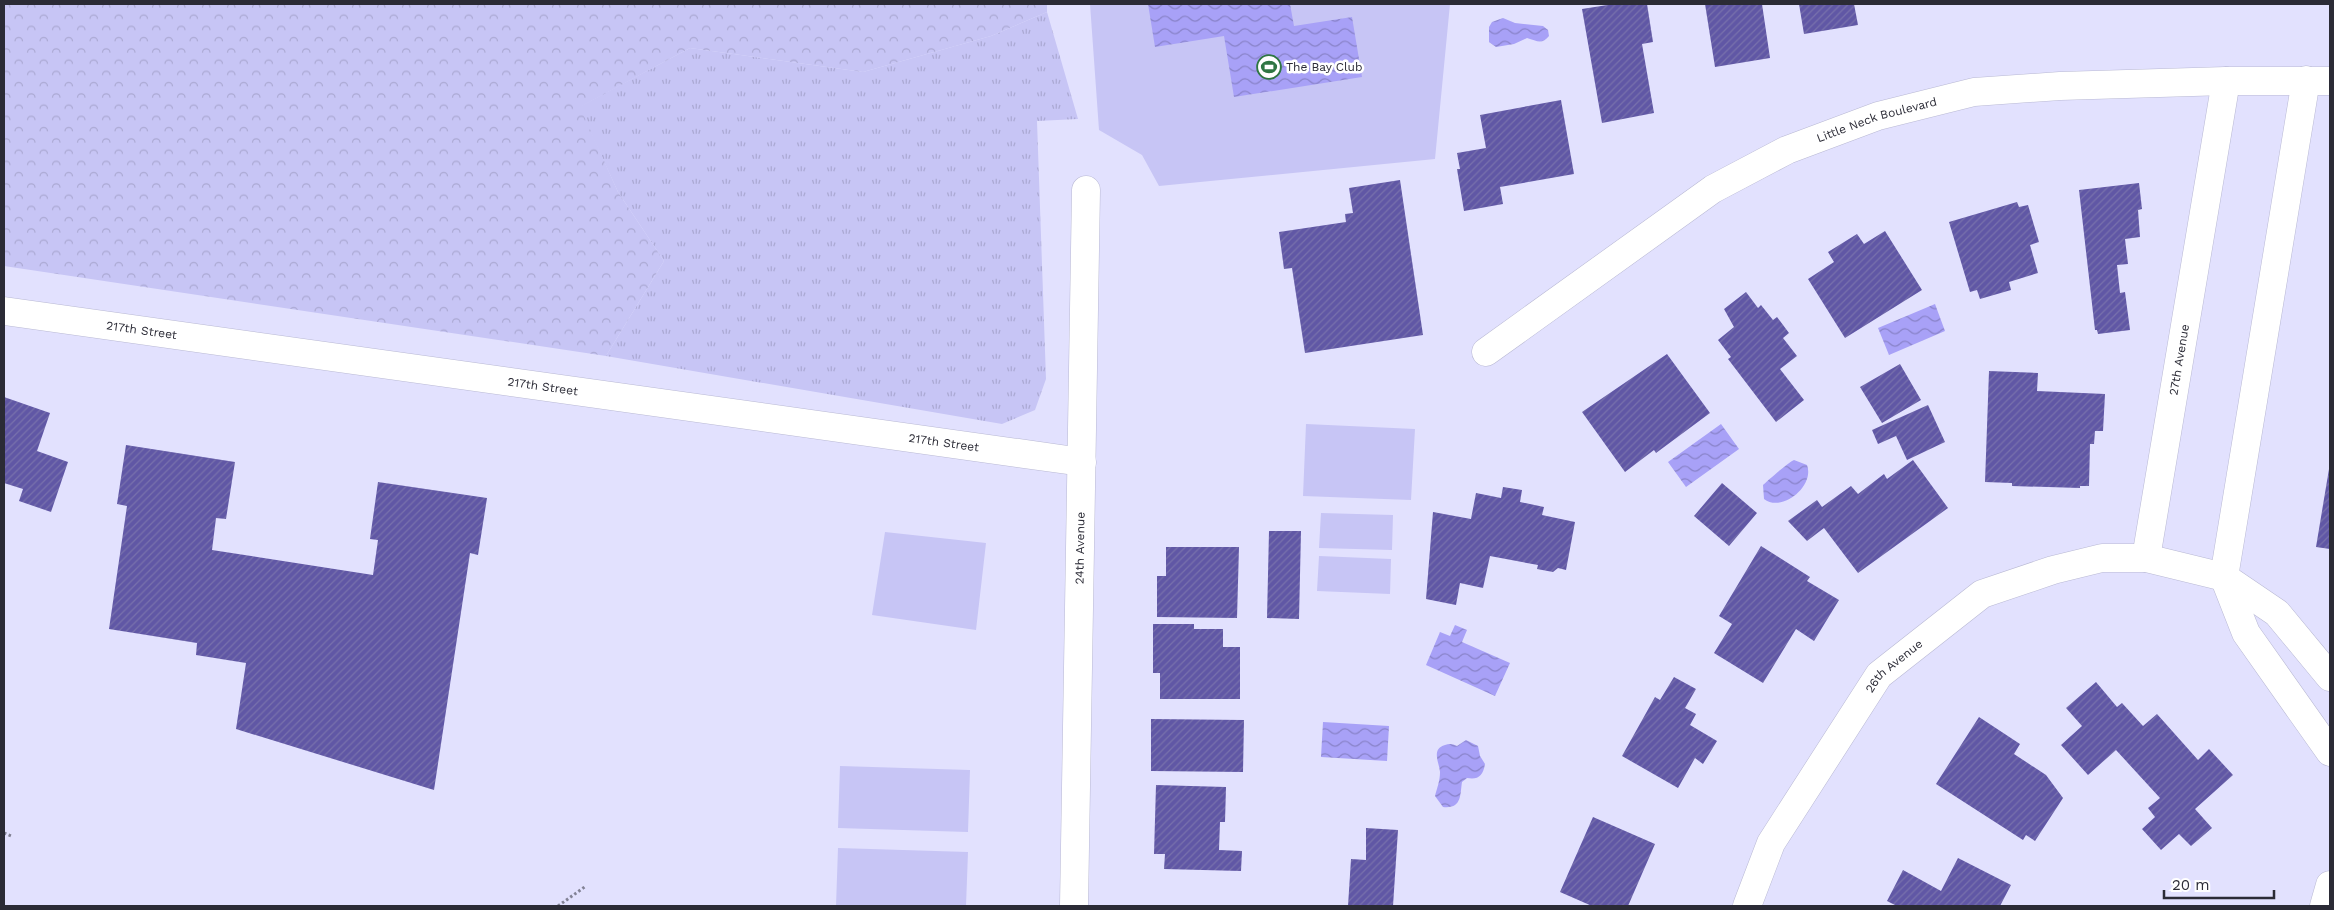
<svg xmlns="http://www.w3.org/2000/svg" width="2334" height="910" viewBox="0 0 2334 910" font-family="'Work Sans',sans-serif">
	<defs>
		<pattern id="grass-tufts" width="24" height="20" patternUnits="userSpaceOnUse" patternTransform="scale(1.25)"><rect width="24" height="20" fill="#c7c5f5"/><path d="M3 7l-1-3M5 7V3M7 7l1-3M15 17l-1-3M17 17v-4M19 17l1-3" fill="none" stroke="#aba9d3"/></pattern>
		<pattern id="forest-crowns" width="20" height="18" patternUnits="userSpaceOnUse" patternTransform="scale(1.25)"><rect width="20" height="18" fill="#c7c5f5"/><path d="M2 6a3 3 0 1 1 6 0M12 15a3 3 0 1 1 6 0" fill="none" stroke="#aba9d3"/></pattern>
		<pattern id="water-waves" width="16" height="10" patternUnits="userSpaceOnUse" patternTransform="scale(1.25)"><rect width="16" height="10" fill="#a8a1f7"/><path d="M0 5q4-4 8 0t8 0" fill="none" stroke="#8983c9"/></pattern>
		<pattern id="building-hatch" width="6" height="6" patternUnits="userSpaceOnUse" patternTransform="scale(1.25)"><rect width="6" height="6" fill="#6057a5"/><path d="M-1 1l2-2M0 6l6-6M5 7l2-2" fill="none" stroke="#7871ac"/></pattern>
	</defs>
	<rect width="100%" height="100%" fill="#e2e1fe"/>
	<path fill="url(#grass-tufts)" d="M1047,12L1078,119L1037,121L1046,379L1035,410L1002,424L606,356L664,261L618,192L579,107L690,48L863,72L991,36Z"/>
	<path fill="url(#forest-crowns)" d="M4,4H1047V12L991,36L863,72L690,48L580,107L618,192L664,261L606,356L4,266Z"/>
	<path fill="#c7c5f5" d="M1090,4H1450L1435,159L1159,186L1142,155L1099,130Z
		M1306,424L1415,429L1411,500L1303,496Z
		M1321,513L1393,515L1392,550L1319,548Z
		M885,532L986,543L976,630L872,615Z
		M1319,556L1391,559L1390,594L1317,591Z
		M840,766L970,770L968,832L838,828Z
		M838,848L968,852L966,906H836Z"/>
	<path fill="url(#water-waves)" d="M1148,4H1290L1294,26L1352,17L1362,77L1234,97L1224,36L1155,47Z
		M1503,18L1515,23L1543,26L1548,30L1549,36C1542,45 1537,41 1527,38L1514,44L1496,47L1489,42V27L1492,22Z
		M1935,304L1945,331L1889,355L1878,328Z
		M1721,424L1739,449L1686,487L1668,462Z
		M1794,460L1807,465C1815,486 1782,513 1764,499L1763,485C1766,482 1790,461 1794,460Z
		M1455,625L1467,630L1462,642L1510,663L1495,696L1426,665L1440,632L1450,636Z
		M1323,722L1389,726L1387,761L1321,757Z
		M1466,740L1478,746L1480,756L1485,764C1483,776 1478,780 1467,778L1462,782C1460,795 1462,809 1443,807L1435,796C1437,788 1440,781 1440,772C1439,762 1431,749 1445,745C1450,743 1453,744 1457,746Z"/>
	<path fill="url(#building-hatch)" d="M1614,4H1647L1653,42L1642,44L1654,113L1602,123L1582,9Z
		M1705,4H1762L1770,58L1715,67Z
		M1799,4H1854L1858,25L1804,34Z
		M1561,100L1574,174L1500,187L1503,204L1464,211L1457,169H1460L1457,153L1486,148L1480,115Z
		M1400,180L1423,335L1305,353L1292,268L1284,269L1279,232L1346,222L1345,214L1353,213L1349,188Z
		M2139,183L2142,209L2138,210L2140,237L2125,239L2128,264L2117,265L2120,293L2125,292L2130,330L2098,334L2097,330H2095L2079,190Z
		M2017,202L2019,207L2028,205L2039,242L2030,245L2038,273L2009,282L2011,290L1980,299L1977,290L1970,292L1949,222Z
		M1885,231L1922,290L1845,338L1808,279L1834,262L1828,252L1857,234L1864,244Z
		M1746,292L1758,308L1761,305L1773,320L1777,317L1789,333L1783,338L1797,356L1780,369L1804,400L1776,422L1728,359L1731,357L1718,340L1734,327L1724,309Z
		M1667,354L1710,413L1656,453L1654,450L1625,472L1582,412Z
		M1900,364L1921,400L1882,423L1860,387Z
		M1989,371L2038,373L2037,391L2105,394L2103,431H2095L2094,444H2090L2089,486H2080V488L2012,486V483L1985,482Z
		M4,397L50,413L37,451L68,462L51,512L19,501L23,489L4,483Z
		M1928,405L1945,442L1907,460L1896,436L1878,444L1872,430Z
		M126,445L235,462L226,519L216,518L212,550L373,575L378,540L370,539L378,482L487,498L478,555L470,553L434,790L236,729L246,663L196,655L197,643L109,629L127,506L117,504Z
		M1913,460L1948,508L1858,573L1824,528L1807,541L1788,521L1817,500L1822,507L1851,486L1858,494L1884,474L1887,479Z
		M2329,469H2330V549L2316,547Z
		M1722,483L1757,513L1729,546L1694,516Z
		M1503,487L1522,490L1520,502L1544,507L1542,515L1575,522L1566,570L1558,568L1553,572L1537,569L1538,565L1490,556L1483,588L1460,583L1456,605L1426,599L1433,512L1471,519L1476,493L1501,498Z
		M1269,531H1301L1299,619L1267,618Z
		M1761,546L1810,577L1807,581L1839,600L1814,641L1796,629L1763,683L1714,653L1732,624L1719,616Z
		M1166,547H1239L1237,618L1157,617V576H1166Z
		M1153,624H1194V629H1223V647H1240V699H1160V673H1153Z
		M1674,677L1696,689L1685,708L1696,714L1690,725L1717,741L1703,764L1695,758L1678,788L1622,756L1655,697L1660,700Z
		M2096,682L2117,707L2122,703L2143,726L2157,714L2198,760L2209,749L2233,775L2195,809L2212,828L2191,846L2179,834L2161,850L2142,829L2155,817L2148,808L2160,798L2116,750L2088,775L2061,745L2082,726L2066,708Z
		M1979,717L2020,744L2014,754L2046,775L2063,798L2035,841L2026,835L2023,840L1936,784Z
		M1151,719L1244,720L1243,772L1151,771Z
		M1156,785L1226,787L1225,822H1220L1219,850L1242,851L1241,871L1164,869L1165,854H1154Z
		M1593,817L1655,844L1628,906H1592L1560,892Z
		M1366,828L1398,830L1393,906H1348L1351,859L1366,860Z
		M1958,858L2011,885L2000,906H1897L1887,901L1903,870L1941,891Z"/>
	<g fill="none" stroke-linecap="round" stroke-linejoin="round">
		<g stroke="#b9b9d4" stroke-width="29">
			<g id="minor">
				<path d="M2306,80L2224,577L2246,633L2330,752"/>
				<path id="s1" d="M4,311L1082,462"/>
				<path id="s2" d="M1486,352L1713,189L1787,150L1878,116L1974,92L2060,86L2226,81H2330"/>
				<path id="s3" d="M2146,558L2226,81"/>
				<path id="s4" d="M1074,906L1086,190"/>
				<path id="s5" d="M1747,906L1771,843L1879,675L1982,594L2053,570L2102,558H2146L2224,577L2277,613L2330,677"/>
				<path d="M2324,906L2330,885"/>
			</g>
		</g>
		<path stroke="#828295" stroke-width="3" stroke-dasharray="2.5 2.5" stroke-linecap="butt" d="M4,833L11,836
			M558,906L586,886"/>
		<use href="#minor" stroke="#fff" stroke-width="28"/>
	</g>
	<defs>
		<g id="stadium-ring" transform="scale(1.25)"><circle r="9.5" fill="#fff" stroke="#2f7643" stroke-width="1.5"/><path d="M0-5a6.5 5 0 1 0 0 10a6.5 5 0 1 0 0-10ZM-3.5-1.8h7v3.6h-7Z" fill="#2f7643"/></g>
	</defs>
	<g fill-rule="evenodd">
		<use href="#stadium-ring" x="1269" y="67"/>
	</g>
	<g text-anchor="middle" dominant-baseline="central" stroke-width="5" stroke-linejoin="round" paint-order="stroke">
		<g font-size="12" fill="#2b2b36" stroke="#fff" text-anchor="start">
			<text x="1286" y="67">The Bay Club</text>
		</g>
		<g font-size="12" fill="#2b2b36" stroke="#fff">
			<text stroke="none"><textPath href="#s2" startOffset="458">Little Neck Boulevard</textPath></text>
			<text stroke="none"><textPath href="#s1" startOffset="139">217th Street</textPath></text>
			<text stroke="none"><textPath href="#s3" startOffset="201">27th Avenue</textPath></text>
			<text stroke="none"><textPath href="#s1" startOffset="544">217th Street</textPath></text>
			<text stroke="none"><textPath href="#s1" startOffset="949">217th Street</textPath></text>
			<text stroke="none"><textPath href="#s4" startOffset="358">24th Avenue</textPath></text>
			<text stroke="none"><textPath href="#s5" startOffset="284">26th Avenue</textPath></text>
		</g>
	</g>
	<rect width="2334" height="910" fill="none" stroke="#2b2b36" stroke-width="10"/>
	<path d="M2164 890v8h110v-8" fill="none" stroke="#2b2b36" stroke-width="2.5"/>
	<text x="2172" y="890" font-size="15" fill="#2b2b36" stroke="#ffffff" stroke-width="4" paint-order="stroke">20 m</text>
</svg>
